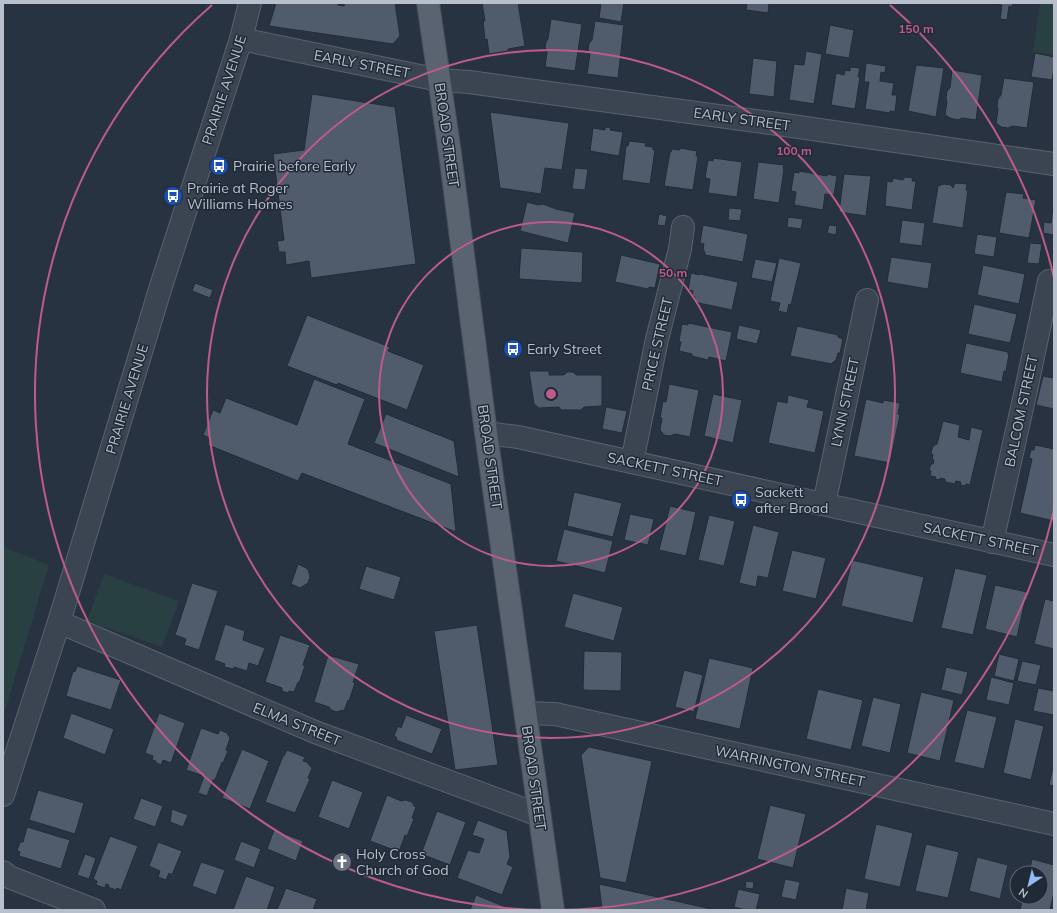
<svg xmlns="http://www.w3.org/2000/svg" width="1057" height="913" viewBox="0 0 1057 913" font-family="Mulish,sans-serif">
	<rect width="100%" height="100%" fill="#273341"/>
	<path fill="#294042" d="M1040,3H1054V55L1033,52Z
		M3,547L49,565L3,717Z
		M104,574L179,601L162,647L87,621Z"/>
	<path fill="#505c6c" stroke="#222c38" d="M276,3H338V5L344,6L345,3H395L400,36L393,44L269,26Z
		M482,3H518L525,46L508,49V51L489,54L487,39L485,40L483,21H485Z
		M601,3H624L621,22L599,18Z
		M747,3H769L768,13L746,10Z
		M987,3H1013L1012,7L1009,6L1007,20L1000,19L1002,5Z
		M551,19L582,24L575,71L545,67L547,52L545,48L546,42L548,39Z
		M595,21L624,25L618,78L587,74L590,53L588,50L589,43L592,40Z
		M830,25L854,30L849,58L825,54Z
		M806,51L822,54L814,104L789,100L794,64L804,65Z
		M1035,53L1054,57V69L1052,80L1031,77Z
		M753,58L777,61L774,97L749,94Z
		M866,63L886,66L885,73L881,72L880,81L894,83L892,95H897L895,112L890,111V113L865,109L869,82H864Z
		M916,65L944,68L936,117L908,111Z
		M850,67L860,68L858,77H860L855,109L831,105L836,73L844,75L845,70L850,71Z
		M952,70L982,75L976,120L962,118L958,120L950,118L945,115L947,102L946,98L947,91L950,88Z
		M1004,78L1034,82L1027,128L1013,126L1008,128L1001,127L996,123L998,109L997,106L998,99L1001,95Z
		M312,94L395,107L416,264L311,278L309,261L286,265L285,252H279L277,241L284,240L273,154L304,150Z
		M490,112L569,123L562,170L545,168L541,194L500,188Z
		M605,127L611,128L610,130L623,132L619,156L590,151L593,128L605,130Z
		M629,141L646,143L645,146L653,147V150H655L650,184L622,180L626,146H628Z
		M680,148L697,151L696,156H698L693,190L664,186L670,152H671L672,149L680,150Z
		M713,158L742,162L737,197L708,193L710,179L705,178L708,160L713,161Z
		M758,162L784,165L783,169H784L779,203L753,199Z
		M575,168L588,169L585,190L572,189Z
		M799,171L827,176V174L837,176L834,195L825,194L823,210L794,205L796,192L791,191L794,172L799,173Z
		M844,174L871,176L866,216L839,212Z
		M905,177L913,178L912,181H916L912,210L885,206L887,181L892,182L893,178L903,180Z
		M955,183L967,184L966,190H968L963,228L932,223L938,186L944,184L951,185L953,188Z
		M1006,192L1024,194L1023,198L1036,200L1029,238L999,233Z
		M1054,200V235L1043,233L1044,222L1051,223Z
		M527,202L538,205L543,204L556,209L575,213L568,243L520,231Z
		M729,208L742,209L740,221L728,220Z
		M659,214L667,216L665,226L657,225Z
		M788,217L803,219L801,229L787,227Z
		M902,220L925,223L922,246L899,243Z
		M703,225L748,234L743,262L705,255V253L703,249L704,244L700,243Z
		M829,225L837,226L836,235L827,233Z
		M977,234L997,237L994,257L974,254Z
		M1030,243L1042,244L1039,264L1027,263Z
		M521,248L583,252L582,283L519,279Z
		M621,255L660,264L655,288L649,287L648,289L615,282Z
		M891,257L932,263L928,289L887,282Z
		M779,258L801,263L791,305L789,304L787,313L778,311L780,303L770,301Z
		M755,259L777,263L772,282L751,278Z
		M983,265L1025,274L1019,304L977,295Z
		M691,273L699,275L700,274L738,282L732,310L694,302L695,297H692L693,291L688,290Z
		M195,283L213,290L210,298L192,291Z
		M974,304L1017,314L1010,343L968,334Z
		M307,315L390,347L388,351L424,365L407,410L338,383L337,385L287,366Z
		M688,323L732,332L726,361L709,357L708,360L692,356V354L679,351L681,342L679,341L682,324L688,325Z
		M739,325L761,330L757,344L736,339Z
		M797,326L838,335V337L843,339L840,353H838L836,360L832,363V364L790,356Z
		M966,343L1008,352V354H1009L1006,371H1004L1002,382L960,373Z
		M529,371H549V375H564L567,372H573L576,375H602V406L584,407L581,410H561L559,407L539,408L534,404Z
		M1043,376L1054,378V409L1036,405Z
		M314,379L365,399L348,444L451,484L456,532L302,473L298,481L208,445L210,438L203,435L213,410L220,413L226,398L297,425Z
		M669,384L699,390L690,437L675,434L670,436L664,435L660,430L662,418H660L663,401L666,402Z
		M713,394L742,400L733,443L704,436Z
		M788,395L809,400L807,407L824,411L815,453L768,443L777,401L787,403Z
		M866,399L883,403V400L900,403L898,414L900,415L890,463L854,456Z
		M606,407L627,411L622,433L602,429Z
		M386,414L454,441L459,477L374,443Z
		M943,421L960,425L958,437L969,440L971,427L983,430L970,485L966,484L965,486L960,485L961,482L956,481L955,484L945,482V479L940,478V480L935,479L936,477L930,476L931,471L929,470L931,464H933L934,460L932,459L933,455L931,453L933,446L937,444Z
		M1035,445L1054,449V521L1020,513L1032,459L1029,458L1031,450H1034Z
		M574,492L622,503L613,537L567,526Z
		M670,506L696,512L686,556L659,550Z
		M630,514L654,519L648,545L624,540Z
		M709,515L735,521L724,566L698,560Z
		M753,525L779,532L768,578L758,576L756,587L739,583Z
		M564,529L613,541L605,573L556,561Z
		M792,550L826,558L816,599L782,591Z
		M852,560L924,577L913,623L841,606Z
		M298,564L308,569L310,577L308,583L300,588L291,584Z
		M366,566L401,577L394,600L359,589Z
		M955,568L987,575L973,635L941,628Z
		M192,583L218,591L199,650L184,645L186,639L175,635Z
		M995,585L1027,592L1017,637L985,629Z
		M573,593L623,607L614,641L564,627Z
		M1045,599L1054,601V649L1034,644Z
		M225,624L245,631L243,640L265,648L258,666L249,663L247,671L234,667V669L224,667L225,664L214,660Z
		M477,625L498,765L455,770L434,631Z
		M280,635L310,645L303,665L305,666L299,683L298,682L294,692L289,691L288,693L282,691V688L265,682Z
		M584,651L622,652L621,691L583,690Z
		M999,654L1019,659L1014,681L994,676Z
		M328,655L359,664L353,682L355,683L349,701L348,700L344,711L342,710L337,712L331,710L329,707L314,702Z
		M709,658L753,668L740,729L695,719Z
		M1022,661L1041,665L1036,685L1017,681Z
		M77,666L121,680L111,710L66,696L73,671L75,672Z
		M946,667L968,672L962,695L941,690Z
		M684,670L703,675L694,712L675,707Z
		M991,677L1014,683L1009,705L986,700Z
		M1038,688L1054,691V715L1033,711Z
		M818,689L863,700L851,750L806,739Z
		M921,692L954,700L940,761L907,753Z
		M873,697L901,704L890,753L861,746Z
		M967,710L997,717L984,769L954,762Z
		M71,713L114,729L105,755L63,738Z
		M159,713L185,723L171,763L163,760L161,765L155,762L156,761L152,760L153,756L145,753Z
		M406,715L442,729L432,754L396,740L397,738L394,736L398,726L401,728Z
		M1015,719L1044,726L1031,780L1003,773Z
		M201,728L218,734L220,730L227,733L230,738L226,750L228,751L223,763L222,762L215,780H213L207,796L198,793L204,776L186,770Z
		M589,747L652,761L626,883L600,878L581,755Z
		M242,749L269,761L250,809L222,798Z
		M287,750L305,757L303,761L307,762L310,766L312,768L308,778L310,779L295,813L265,802L283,756H284Z
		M1054,762V786L1049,785Z
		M332,780L363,792L349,829L318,817Z
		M38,790L84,803L75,834L29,820Z
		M387,795L401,801L405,800L412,802L414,806L416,807L412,818L414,819L407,836L405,835L399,852L370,841Z
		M141,798L163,806L155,827L133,819Z
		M770,805L806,814L793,868L757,859Z
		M172,809L188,815L183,827L170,822Z
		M437,811L466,822L450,865L421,854Z
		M478,820L507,831L510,857L507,864L513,867L502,895L457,878L468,850L479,853L484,839L472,835Z
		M876,824L913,833L900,887L864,879Z
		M27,827L70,840L61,869L19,856L20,852L17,851L20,842H23Z
		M274,830L303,841L296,861L267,849Z
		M110,836L138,846L121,890L117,888L116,890L108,887L109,885L106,884L105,888L96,885L97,881L93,879Z
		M241,841L261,849L254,868L234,860Z
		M158,842L182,851L172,875L169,873L166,880L158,877L160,871L149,866Z
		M926,844L959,852L948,898L915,891Z
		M85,854L96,858L89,879L77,875Z
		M977,857L1008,865L1000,899L969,891Z
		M1032,859L1054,865V892L1050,910H1020L1023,897H1041V873H1029Z
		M201,862L225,870L216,895L192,886Z
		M246,876L275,887L267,910H233Z
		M785,879L800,882L796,900L781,897Z
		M746,881L754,882L753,889L745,888Z
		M599,884L716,910H602Z
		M286,888L317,899L313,910H277Z
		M846,888L869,893L866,910H842Z
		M738,889L760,894L756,910H746L734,907Z
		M476,895L513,910H470Z"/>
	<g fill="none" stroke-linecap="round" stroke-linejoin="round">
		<g stroke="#59636e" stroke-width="24">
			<path id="minor" d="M241,39L439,80L469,82L778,124L1054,164
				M632,462L657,339L680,249L683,227
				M824,504L867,300
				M992,542L1026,390L1049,281
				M59,622L315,732L539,815
				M526,713L555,714L1054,824
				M3,872L9,877L94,910"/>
		</g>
		<g stroke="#59636e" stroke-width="24">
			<path id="tertiary" d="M486,433L518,437L1054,555
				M3,795L59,622L161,286L241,39L250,3"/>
		</g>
		<g stroke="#454e5a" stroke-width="24">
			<path id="primary" d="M428,3L450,153L486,433L553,910"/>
		</g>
		<use href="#minor" stroke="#3b4551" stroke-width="22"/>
		<use href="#tertiary" stroke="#3b4551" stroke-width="22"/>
		<use href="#primary" stroke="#5a6471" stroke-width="22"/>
	</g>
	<g fill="none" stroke="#be5b88" stroke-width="2">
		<circle cx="551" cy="394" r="172"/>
		<circle cx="551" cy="394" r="344"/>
		<path d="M1054 510A516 516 0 0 1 556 910M546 910A516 516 0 0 1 212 5M890 5A516 516 0 0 1 1054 278"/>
	</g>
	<defs>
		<g id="bus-disc" transform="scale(1)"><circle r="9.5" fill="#1a4fb4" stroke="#202a36"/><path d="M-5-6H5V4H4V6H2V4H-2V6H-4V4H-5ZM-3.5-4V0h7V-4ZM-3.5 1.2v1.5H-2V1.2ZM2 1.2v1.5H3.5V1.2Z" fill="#fff"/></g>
		<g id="church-disc" transform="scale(1)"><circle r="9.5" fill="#6b7280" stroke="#202a36"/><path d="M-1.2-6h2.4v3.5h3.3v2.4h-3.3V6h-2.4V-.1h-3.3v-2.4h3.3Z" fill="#fff"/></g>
	</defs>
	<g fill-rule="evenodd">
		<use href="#bus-disc" x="219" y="166"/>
		<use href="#bus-disc" x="173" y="196"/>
		<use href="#bus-disc" x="513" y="349"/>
		<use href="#bus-disc" x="741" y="500"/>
		<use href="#church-disc" x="342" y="862"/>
	</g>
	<g text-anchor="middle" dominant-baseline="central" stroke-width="3" stroke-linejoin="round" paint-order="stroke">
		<g font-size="14" fill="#b8c0cb" stroke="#202a36">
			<text transform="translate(362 64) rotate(11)">EARLY STREET</text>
			<text transform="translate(224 90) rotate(-72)">PRAIRIE AVENUE</text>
			<text transform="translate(742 119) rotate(8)">EARLY STREET</text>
			<text transform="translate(447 135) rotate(82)">BROAD STREET</text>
			<text transform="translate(657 344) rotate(-77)">PRICE STREET</text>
			<text transform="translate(127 399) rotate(-73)">PRAIRIE AVENUE</text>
			<text transform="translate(845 402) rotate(-78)">LYNN STREET</text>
			<text transform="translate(1021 411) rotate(-78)">BALCOM STREET</text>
			<text transform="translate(490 457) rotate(82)">BROAD STREET</text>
			<text transform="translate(665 469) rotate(12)">SACKETT STREET</text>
			<text transform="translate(981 539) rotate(12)">SACKETT STREET</text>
			<text transform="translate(297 724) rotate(22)">ELMA STREET</text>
			<text transform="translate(790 766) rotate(12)">WARRINGTON STREET</text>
			<text transform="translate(534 778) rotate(82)">BROAD STREET</text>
		</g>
		<g font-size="14" fill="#b8c0cb" stroke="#202a36" text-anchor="start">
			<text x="233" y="166">Prairie before Early</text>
			<text x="187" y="188">Prairie at Roger<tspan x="187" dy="16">Williams Homes</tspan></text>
			<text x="527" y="349">Early Street</text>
			<text x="755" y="492">Sackett<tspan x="755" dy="16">after Broad</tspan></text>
			<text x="356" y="854">Holy Cross<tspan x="356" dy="16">Church of God</tspan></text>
		</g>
	</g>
	<circle cx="551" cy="394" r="6" fill="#be5b88" stroke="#202a36" stroke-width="2"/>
	<g font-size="12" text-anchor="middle" font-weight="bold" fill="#be5b88" stroke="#202a36" stroke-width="3" stroke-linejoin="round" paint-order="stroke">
		<text x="916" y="33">150 m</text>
		<text x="794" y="155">100 m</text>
		<text x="673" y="277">50 m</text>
	</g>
	<rect width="1057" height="913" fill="none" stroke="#b8c0cb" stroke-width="8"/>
	<g transform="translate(1029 885) rotate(215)"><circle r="19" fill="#202a36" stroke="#5d6672"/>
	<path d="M0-3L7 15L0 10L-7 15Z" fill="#94bbf5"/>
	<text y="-6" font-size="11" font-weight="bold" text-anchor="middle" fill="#b8c0cb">N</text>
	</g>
</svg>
